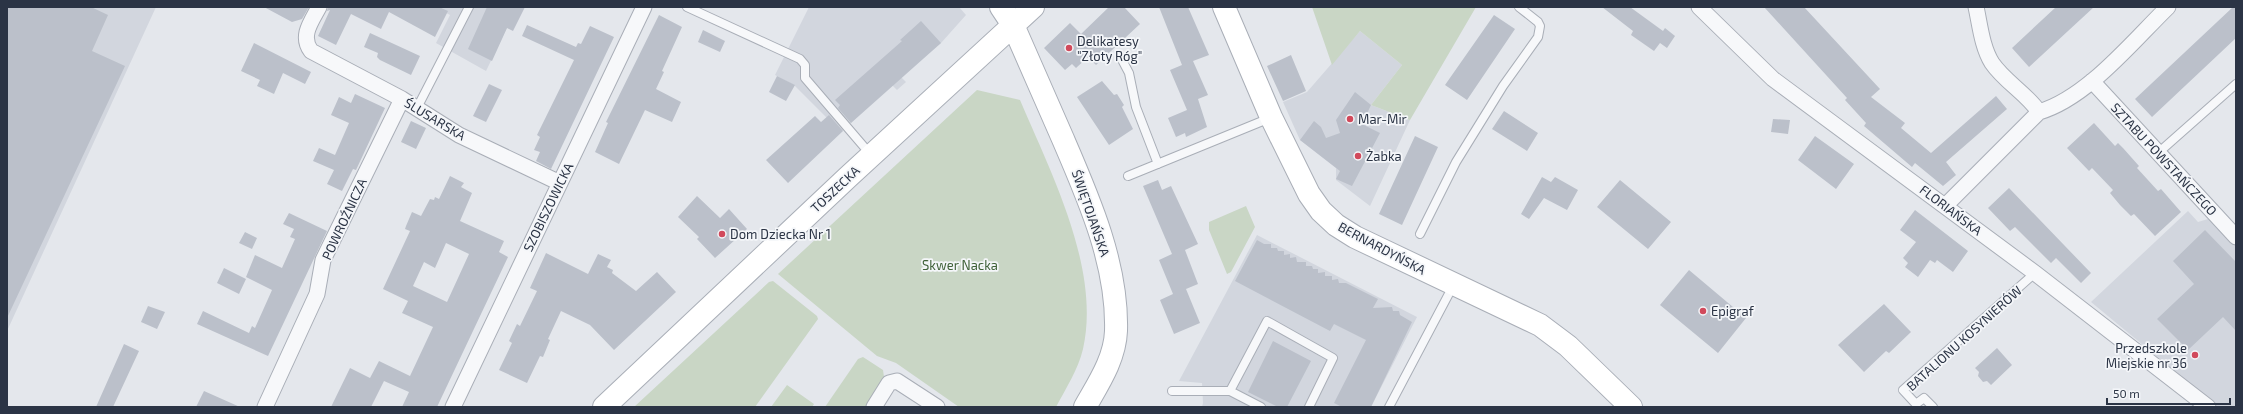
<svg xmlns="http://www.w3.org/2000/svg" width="2243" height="414" viewBox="0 0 2243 414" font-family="'Exo 2',sans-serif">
	<rect width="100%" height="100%" fill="#e4e7ec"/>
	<path fill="#d2d6de" d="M7,7H156L7,331Z
		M435,7H517L486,71L436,43L450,15Z
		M809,7H959L966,15L941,43L901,77L906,82L897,90L892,85L841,132L794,85L775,75Z
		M1360,31L1402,65L1371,105L1410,120L1370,206L1336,180V168L1300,140L1283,102L1307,92Z
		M2188,211L2198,222L2208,219L2214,222L2236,245V407H2218L2091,302Z
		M1257,235L1417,317L1371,407H1202L1203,403L1202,383L1179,381Z"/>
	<path fill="#c9d6c5" d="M1312,7H1476L1410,120L1371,105L1402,65L1360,31L1332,65Z
		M977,90L1020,100C1051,173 1101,269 1083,349C1078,370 1066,388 1056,407H959L896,363L877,356L778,274Z
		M1246,206L1255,227L1231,272L1227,274L1209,230V222Z
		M773,281L817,316L818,319L755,407H634L769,282Z
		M863,357L883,370L884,377L865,407H825L858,359Z
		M787,385L814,404L812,407H771Z"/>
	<path fill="#bbc0ca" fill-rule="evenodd" d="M7,7H91L108,15L92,51L125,66L7,318Z
		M264,7H309L302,19L292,22Z
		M328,7H439L448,11L435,37L389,12L381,29L351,14L336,45L318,36L330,10L327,11Z
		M487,7H525L513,31L507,28L492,61L468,49Z
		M1109,7H1124L1140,24L1096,65L1088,57L1076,68L1072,64L1065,70L1044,48L1070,23L1081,34Z
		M1159,7H1188L1209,55L1193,61L1208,95L1198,99L1207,127L1186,137L1185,133L1176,137L1168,118L1187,110L1170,70L1182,65Z
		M1602,7H1630L1663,31L1665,28L1675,36L1667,48L1660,43L1654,51L1631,35L1633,31Z
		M1764,7H1804L1880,89L1871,97L1905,123L1901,128L1931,153L1996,96L2007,109L1946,162L1956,175L1943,186L1915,163L1912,167L1864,126L1866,123L1845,100L1847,98Z
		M2056,7H2094L2029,67L2012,48Z
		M2233,7H2236V38L2152,117L2135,99Z
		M659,15L682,27L662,71L664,72L656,89L681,102L672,122L645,110L619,164L595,152L608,123L606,122Z
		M1494,15L1515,29L1467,100L1445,85Z
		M921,21L941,43L851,123L838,108L840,105L835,100L902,41L900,40Z
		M527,25L576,47L578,43L581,44L590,26L614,37L551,169L536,161L540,152L534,150L540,137L537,135L574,60L522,36Z
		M703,30L725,41L720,52L698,42Z
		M370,33L420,56L411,75L380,60L377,57L378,53L364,47Z
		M254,43L311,72L305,84L283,73L274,94L257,86L260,80L241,71Z
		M1291,55L1306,91L1283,101L1267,66Z
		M777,76L795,85L786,101L769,92Z
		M1102,81L1114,95L1117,94L1124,105L1122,107L1133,129L1109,145L1077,97Z
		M489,84L502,90L486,122L473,116Z
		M1355,92L1371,105L1362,124L1380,133L1352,186L1336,179L1340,171L1300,140L1314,121L1321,127L1326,138L1340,133L1336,120Z
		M355,94L385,108L356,170L353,169L342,191L327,184L334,170L313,161L319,148L335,155L349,123L331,115L339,97L351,103Z
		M1504,111L1538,133L1527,151L1492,129Z
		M829,115L843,131L788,183L766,160L815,116L821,122Z
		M1773,119L1790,120L1788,134L1771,132Z
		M411,121L426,128L416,149L401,142Z
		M2094,123L2115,146L2118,143L2123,148L2139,166L2137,168L2158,191L2161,189L2181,212L2155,236L2134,214L2131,216L2120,205L2110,193L2113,190L2092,168L2089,171L2067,148Z
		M1415,136L1438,147L1402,225L1379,214Z
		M1815,136L1854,164L1836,189L1798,160Z
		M450,176L464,183L461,187L472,193L460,221L504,241L499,252L508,257L437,407H402L409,392L384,381L371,407H331L350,368L370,378L379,361L410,376L433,327L402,313L408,301L383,289L410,231L405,229L406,226L412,212L421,216L430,199L434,200L435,197L439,199ZM446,243L469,254L447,302L413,286L424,262L435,268Z
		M1542,177L1551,182L1555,177L1578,190L1567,210L1544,198L1529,219L1521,214Z
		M1158,180L1162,190L1171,186L1198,244L1185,250L1198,284L1186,289L1200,323L1174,334L1160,300L1173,294L1159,260L1172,254L1143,186Z
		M1620,180L1671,222L1648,249L1597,207Z
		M2009,188L2091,273L2081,283L2056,258L2051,263L2015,227L2010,231L1988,208Z
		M697,196L720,218L729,209L747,229L715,258L697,239L699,237L678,217Z
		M1915,210L1968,251L1953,272L1937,260L1935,263L1930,260L1918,277L1905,267L1908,263L1903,258L1916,242L1900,230Z
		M289,213L327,231L268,356L197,324L203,311L249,333L252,326L255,328L272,290L246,277L255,255L282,268L295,239L290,237L294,229L283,224Z
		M2205,230L2236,262V331L2223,317L2188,350L2157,319L2194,284L2173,261Z
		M245,232L257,238L252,249L239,243Z
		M1257,240L1264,244H1271V248H1277L1278,251H1284V255L1290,254V258L1296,257L1297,262H1306V266H1312L1313,269H1318V273L1325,272V276H1332V280L1338,279L1339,283H1346L1378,299L1373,308L1392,307L1393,311H1399L1400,315L1412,322L1371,407H1342L1334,403L1366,340L1334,324L1330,331L1235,281Z
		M546,253L588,274L598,254L611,260L607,267L613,270L612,273L636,291L657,272L676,292L614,350L590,325L561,311L548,339L550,340L543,357L540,356L527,383L499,370L512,343L509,341L517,324L520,326L537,291L530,288Z
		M224,268L246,279L239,294L217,283Z
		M1689,270L1746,318L1718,353L1660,305Z
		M1884,304L1911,332L1889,353L1886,351L1864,372L1838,345Z
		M148,306L165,312L157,329L141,322Z
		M1273,341L1311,361L1287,407H1278L1248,392Z
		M124,344L139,351L113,407H96Z
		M1997,348L2012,365L1991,385L1987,381L1983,382L1978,376L1979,372L1975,368Z
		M204,391L240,407H196Z"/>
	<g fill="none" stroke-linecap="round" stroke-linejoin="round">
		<g stroke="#a9aeb7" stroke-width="10">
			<path id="lane" d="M687,7L800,59L805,65V78L871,155
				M1120,56L1129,73L1136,107L1158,164
				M417,108L469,7
				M2158,153L2236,84
				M1128,176L1270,118
				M1420,234L1456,162L1503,86L1538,37L1540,26L1538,22L1519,7
				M1172,391H1230
				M1261,407L1230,391L1267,321L1333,358L1309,407
				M1389,407L1453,286
				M1933,407L1924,398L1916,404L1903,390L2035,273"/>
		</g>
		<g stroke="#a9aeb7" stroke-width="17">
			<path id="street" d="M319,7C311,22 300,36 311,51L402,99L459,135L560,183
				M1699,7L1773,79L2035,273L2208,407
				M2092,81L2236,237
				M2039,112C2087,98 2132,42 2168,7
				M1945,206L2039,112C2026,93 2005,82 1992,63C1982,47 1980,25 1976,7
				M265,407L317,294L323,260L402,99
				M453,407L644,7
				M874,407L889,383L897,381L937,407"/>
		</g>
		<g stroke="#a9aeb7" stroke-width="24">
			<path id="secondary" d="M1001,7L1013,25C1030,63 1046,101 1063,139C1089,199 1118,265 1116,331C1115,359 1098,384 1085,407
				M1224,7L1271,117L1309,194L1321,211L1336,225L1355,237L1540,325L1568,346L1631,407
				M604,407L848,177L1033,7"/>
		</g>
		<use href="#lane" stroke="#f7f8fa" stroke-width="8"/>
		<use href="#street" stroke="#f7f8fa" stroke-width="15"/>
		<use href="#secondary" stroke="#fff" stroke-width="22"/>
	</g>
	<g fill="#d1495b" stroke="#f4f6f9" stroke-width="1.5">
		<circle cx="1069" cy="48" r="4"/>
		<circle cx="1350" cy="119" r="4"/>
		<circle cx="1358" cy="156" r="4"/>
		<circle cx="722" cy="234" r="4"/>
		<circle cx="1703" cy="311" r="4"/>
		<circle cx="2195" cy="355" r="4"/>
	</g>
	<g text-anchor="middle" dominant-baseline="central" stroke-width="3.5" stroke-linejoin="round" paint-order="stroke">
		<g font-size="13" fill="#2b3445" stroke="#f4f6f9" text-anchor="start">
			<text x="1077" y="41">Delikatesy<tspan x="1077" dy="15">"Złoty Róg"</tspan></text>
			<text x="1358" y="119">Mar-Mir</text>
			<text x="1366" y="156">Żabka</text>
			<text x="730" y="234">Dom Dziecka Nr 1</text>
			<text x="1711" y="311">Epigraf</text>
			<text x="2187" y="348" text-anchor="end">Przedszkole<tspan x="2187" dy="15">Miejskie nr 36</tspan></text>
		</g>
		<g font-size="13" fill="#2b3445" stroke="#f4f6f9">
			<text transform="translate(435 119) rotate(31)">ŚLUSARSKA</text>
			<text transform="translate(2164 159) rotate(47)">SZTABU POWSTAŃCZEGO</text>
			<text transform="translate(835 189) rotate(-43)">TOSZECKA</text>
			<text transform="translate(548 207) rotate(-64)">SZOBISZOWICKA</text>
			<text transform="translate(1951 210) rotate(37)">FLORIAŃSKA</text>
			<text transform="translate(1091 213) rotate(71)">ŚWIĘTOJAŃSKA</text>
			<text transform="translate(344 219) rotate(-65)">POWROŹNICZA</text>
			<text transform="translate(1382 248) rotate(28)">BERNARDYŃSKA</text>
			<text transform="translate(1964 338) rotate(-42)">BATALIONU KOSYNIERÓW</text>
		</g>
		<g font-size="13" fill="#3f6138" stroke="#f4f6f9">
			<text x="960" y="265">Skwer Nacka</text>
		</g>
	</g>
	<rect width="2243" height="414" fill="none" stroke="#2b3445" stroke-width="16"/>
	<path d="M2107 398v6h123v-6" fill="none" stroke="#2b3445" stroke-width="2"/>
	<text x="2113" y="398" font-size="12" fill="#2b3445" stroke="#f4f6f9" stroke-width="3" paint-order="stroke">50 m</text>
</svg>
